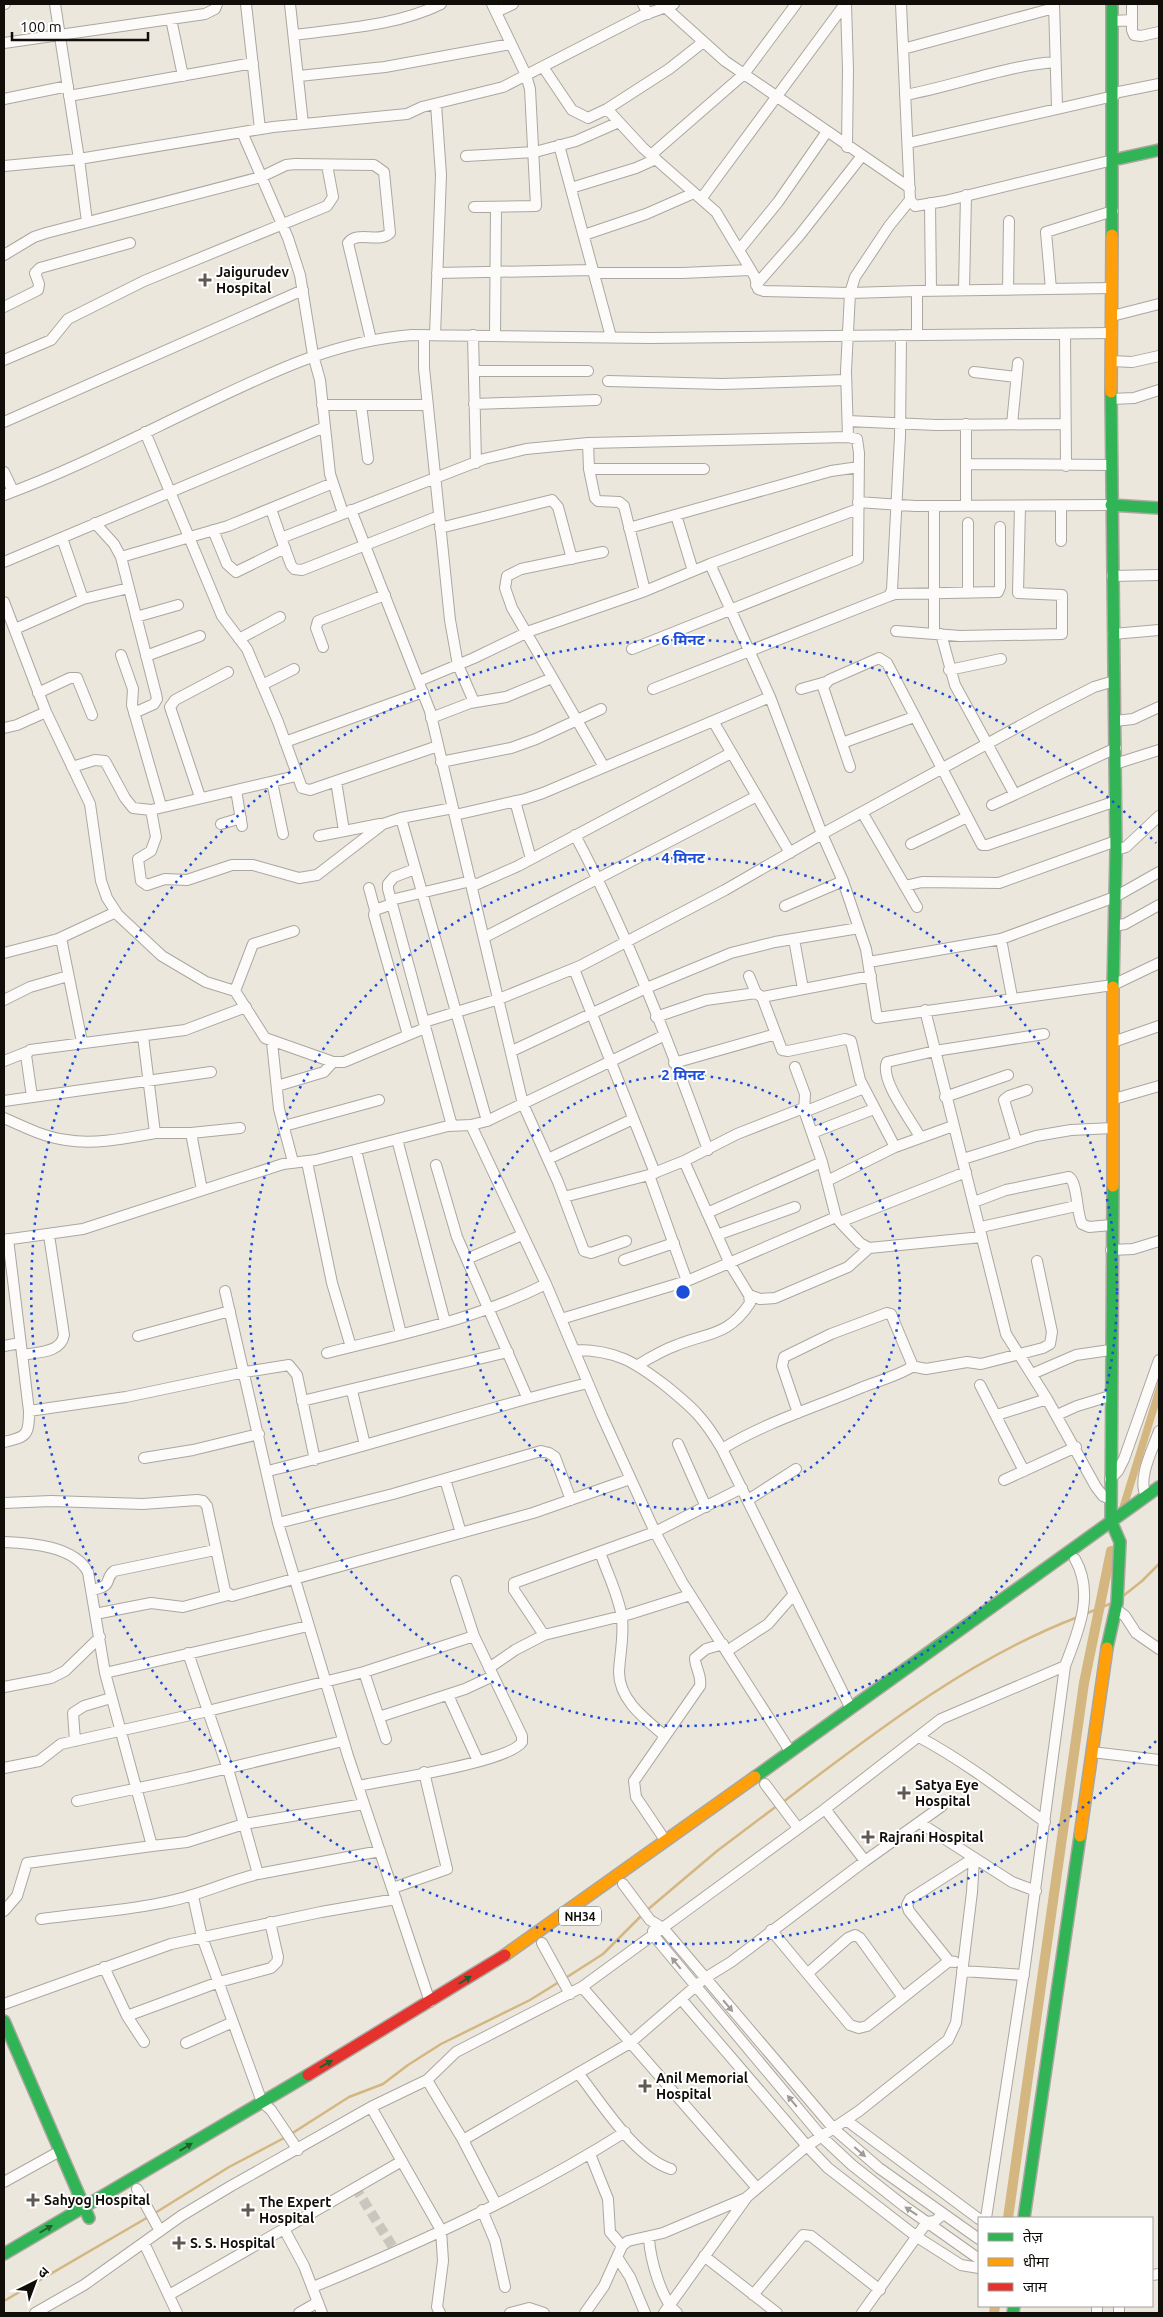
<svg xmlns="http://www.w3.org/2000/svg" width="1163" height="2317" viewBox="0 0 1163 2317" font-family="Ubuntu,'Noto Sans Devanagari',sans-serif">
	<rect width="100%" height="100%" fill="#ece7dd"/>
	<path fill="#d4b681" d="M1159,1378V1404L1129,1502L1119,1508Z"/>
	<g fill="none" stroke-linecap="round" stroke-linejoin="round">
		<path stroke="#d4b681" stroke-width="2.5" d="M1123,1596L1142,1581L1159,1564
			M1085,1614L1112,1603
			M783,1802C874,1733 970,1658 1078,1617
			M646,1911L717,1851L778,1805
			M564,1979L603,1954L642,1915
			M291,2134L349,2097L383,2084L408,2065L441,2044L530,2000L559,1982
			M155,2213L229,2167L286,2137
			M4,2301L150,2216"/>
		<path stroke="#d4b681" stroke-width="10" d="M1008,2218L1084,1683L1111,1551
			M994,2313L995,2306"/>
		<path stroke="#cbc6bd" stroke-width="10" stroke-dasharray="10 5" stroke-linecap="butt" d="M355,2187L396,2252"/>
		<g stroke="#aba7a0" stroke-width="12">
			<path id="street" d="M4,4H5
				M55,4L79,159L273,127L407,114L422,107L503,87L641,16L674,4
				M246,4L260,129
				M290,4L303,124
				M643,4L648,14
				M846,4L848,70L847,147
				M901,4L910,200L915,206L945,201L1113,160
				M1054,4L1057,107
				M1132,4V30L1134,35L1141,36L1159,32
				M665,7L725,61L910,188
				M496,12L513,4
				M171,19L183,76
				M1113,21L1132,20
				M295,35C344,28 396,26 441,4
				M4,43L205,14L215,9L217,4
				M702,43L669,69L607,109L643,148L716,212L755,277L758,289L764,291L850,293L917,291
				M903,49L1054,8
				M543,67L572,110L588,118L607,109
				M299,76L385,67L511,44
				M1114,93L1159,84
				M905,95C955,86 1004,66 1055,62
				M69,96L253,63
				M4,99L68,86
				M242,132L288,238L300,275L313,355L320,380L330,474L343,513
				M908,143L1114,96
				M559,145L611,337
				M651,155L744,74L796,4
				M466,156L535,152L576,141L619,122
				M4,166L79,159L87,222
				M571,188L636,168L656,159
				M701,199L845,4
				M930,203L931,290
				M474,207L536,206L530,89L526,75L492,4
				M584,235L646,214L694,193
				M739,250L778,202L826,133
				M4,255L34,237L46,233L261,177L286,165L295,164L374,165L384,172L390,233C379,244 357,230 348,243L371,340
				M437,273L593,270
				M594,273H682L750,270
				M756,285L799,236L861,157
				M1051,289L1046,232L1113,211
				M964,290L966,195
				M1008,290L1009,221
				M4,307L38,290L39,284L35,273L40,268L130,243
				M1112,316L1159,304
				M1065,334L1066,466
				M424,335V368L450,620L458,665L474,702
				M435,335L441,175L436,104
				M473,335L476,463
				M917,335V291L1112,288
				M495,336L496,207
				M4,360L51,340L68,319L144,281L327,206L333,197L327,165
				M1111,361L1132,362L1159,356
				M474,371H588
				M974,372L1016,377
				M608,381L722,384L846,380
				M1111,399L1134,398L1159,390
				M474,404L596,400
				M322,405H428
				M361,405L368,459
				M848,421L936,425L1065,424
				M4,422L303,290
				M966,424V505
				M1012,424L1018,363
				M145,432L222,616L247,649L278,722L302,788L310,790L438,746
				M848,437L846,371L850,293L855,277L889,226L910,200
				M588,443L589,469L595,498L598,501L619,502L624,506L645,591
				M966,464L1111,465
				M589,469H704
				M4,472L13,491
				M4,495C75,469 143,433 211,401C278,369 337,341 412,335L650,338L1112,333
				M858,502L915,506L1111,505
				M1061,506V541
				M271,509L281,538L484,459L526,449L588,443L848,437L857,439L859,453L858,559L632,649
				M351,510L430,711L523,1104L558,1182L584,1251L591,1253L626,1241
				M676,515L693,571
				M95,523L114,544L121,557L156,694L157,699L154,704L134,713
				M440,528L552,500L558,507L572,559
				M629,528L831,471L859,467
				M213,530L227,564L236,572L285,548
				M62,538L83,599
				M281,538L291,565L294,569L302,570L439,516
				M603,552L521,569L507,576L505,588L512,608L604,767
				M121,557L228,526L333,483
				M4,562L325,427
				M710,564L770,697L822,834L843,881L866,949L877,1018L1113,985L1159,963
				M1112,576L1159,575
				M968,593V523
				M889,596L895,594L998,592L1000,587V527
				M4,602L46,712L90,804L101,881L107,898L118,915L162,956L206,982L235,991L265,1038L333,1062H344L425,1028
				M136,617L178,605
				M15,629L83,599L129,588
				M896,631L960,636L1062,634V595L1018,593L1020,506
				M934,633V506
				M941,634L955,685L1014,793
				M1113,634L1159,630
				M239,639L280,617
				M323,647L316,628L318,621L385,595
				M121,655L133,689L132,705L161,806
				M146,656L200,636
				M949,670L1001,659
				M419,681L474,658L530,631L645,591L710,564L858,509
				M262,685L294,669
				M653,689L889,596L892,590L900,436L901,335
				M801,689L826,682
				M38,693L70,678H77L92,715
				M431,718L470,703L506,697L552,678
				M713,721L790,853
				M1115,721L1133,719L1159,707
				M4,728L17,725L46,712
				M285,742L423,692
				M842,743L914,717
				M441,762L511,748L536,739L601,709
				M1115,764L1159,750
				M72,767L95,760L105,761L125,798L133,808L151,810
				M850,767L823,687L829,680L879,658L887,663L982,845H987L1116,801
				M296,776L151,810L156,837L151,851L138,859L141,881L147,885L165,879L187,880L232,865H253L299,878L317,875L383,824L401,818
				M336,781L344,831
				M272,782L283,834
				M236,790L242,826
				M200,797L170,707L175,700L228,672
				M515,801L531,859
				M992,805L1116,748
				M453,808L401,818L487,1121
				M862,812L917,907
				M455,815L525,799L543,793L770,697
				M221,824L241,818
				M575,835C627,933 670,1045 708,1150
				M319,836L380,824
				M911,844L967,817
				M1116,850L1126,847L1159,816
				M415,869L394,877L388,884V889L452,1126
				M473,886L518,866L731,753
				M905,886L922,882L999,883L1116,841
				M369,888L375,910
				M391,900L471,881
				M392,904L375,910L374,915L408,1035
				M785,906L843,881
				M1114,926L1125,924L1159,905
				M485,937L757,796
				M61,938L82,1042
				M794,939L803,989
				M1001,939L1012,997
				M4,953L58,939L116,912
				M869,962L1001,939L1115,897L1159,872
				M574,969L655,1173
				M749,976L756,993L762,997L782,1050L788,1051L845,1039L851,1041L860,1080L895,1147
				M235,991L253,944L294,931
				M762,997L871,976
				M4,1000L30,987L68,976
				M925,1010L1006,1334L1047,1399L1096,1487L1103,1496L1110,1499
				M656,1017L706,1000L756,993
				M424,1022L499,999L580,966L725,890L822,834L1049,710L1094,687L1114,681
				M143,1036L155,1133H191L240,1128
				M272,1042L279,1109L293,1162
				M1113,1042L1159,1026
				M512,1051L644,989L731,953L775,942L859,928
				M4,1061L27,1052
				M674,1063L776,1034
				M795,1067L805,1094L804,1112L864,1088
				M277,1086L324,1072L333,1062
				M32,1097L26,1055L30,1050L185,1030L246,1007
				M945,1097L1008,1075
				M1114,1099L1159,1086
				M4,1101L211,1072
				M4,1118C24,1127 44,1137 66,1140C95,1145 127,1138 155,1133
				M471,1125L546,1284L602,1416L655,1532L682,1582L790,1751
				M284,1126L379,1100
				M191,1133L202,1190
				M812,1133L874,1109
				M920,1137C912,1121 879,1080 887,1062L935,1051L1044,1034
				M397,1139L445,1322
				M1016,1140L1004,1100L1009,1096L1027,1090
				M356,1150L401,1334
				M548,1159L633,1119
				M963,1159L1036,1136L1071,1130L1113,1128
				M684,1161L730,1264L749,1295L760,1299L775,1298L848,1267L869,1248
				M307,1162L332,1283L351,1347
				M436,1165L457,1237L527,1397
				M649,1175L687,1281
				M827,1181L895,1147L953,1126
				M564,1197L649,1175L684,1161L737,1134L801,1109L805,1113L822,1162L836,1217L840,1222L966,1172
				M974,1202L1006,1190L1069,1177C1078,1183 1076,1212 1082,1224L1089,1227L1111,1225
				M707,1213L822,1162
				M840,1222L860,1243L869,1248L982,1237
				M981,1227L1076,1206
				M717,1235L795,1207
				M8,1239L29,1411L126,1397L245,1372L289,1365L297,1375L315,1460
				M4,1240L83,1229L283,1164L316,1160L448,1126L471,1125L487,1121L663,1036
				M1111,1250L1133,1249L1159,1241
				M467,1259L522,1235
				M624,1260L674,1243
				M225,1291L278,1523L348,1756L430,2002
				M561,1319L687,1281L836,1217
				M138,1336L230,1311
				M4,1346L20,1343
				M575,1350C616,1350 635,1362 666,1386C693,1408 704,1418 722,1449L850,1707
				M327,1353C401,1334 477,1319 546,1284
				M22,1355C38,1352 61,1353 64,1335L49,1235
				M638,1365C651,1357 663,1350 677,1345C710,1332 728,1336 750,1303L749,1295
				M911,1366L926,1369L967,1362L981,1364L1043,1348L1050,1344L1052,1332L1037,1261
				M1032,1374L1076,1355L1110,1350
				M980,1385L1024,1471
				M352,1391L365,1445
				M302,1401L508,1352
				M997,1415L1047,1399
				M1057,1415L1077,1406L1110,1396
				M4,1442C27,1437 29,1435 29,1411
				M678,1444L706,1507
				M722,1449C766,1422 816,1407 863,1387C879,1381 896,1376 910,1368L912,1364L891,1314L887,1313L831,1334L784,1357L782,1366L798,1413
				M144,1458L193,1450L259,1434
				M268,1471C375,1445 480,1409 588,1383
				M445,1479L461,1533
				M1110,1479L1118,1471L1124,1459L1159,1360
				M1004,1480L1076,1447
				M1146,1496C1137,1478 1153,1449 1159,1431
				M748,1500L796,1469
				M4,1503L51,1501L143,1504L197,1500L203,1501L207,1506L225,1591L232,1596L533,1513L630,1479
				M278,1523L393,1494L541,1451L549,1453L555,1457L571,1500
				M4,1542C31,1543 74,1546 88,1572L105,1673L152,1846L187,1842L244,1824L258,1874C228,1881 200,1895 170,1901C128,1911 83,1913 41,1919
				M600,1552C607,1573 619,1596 622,1618C624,1637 620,1653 619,1672C619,1700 645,1719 665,1736
				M91,1590C115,1586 103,1580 114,1571L215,1550
				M1116,1609L1125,1616L1136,1633L1159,1649
				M95,1614L151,1603L183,1607L228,1595
				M544,1635L514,1590V1583L655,1532L742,1488
				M727,1651L768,1624L794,1594
				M188,1653L228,1769L244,1824L364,1804
				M489,1668L515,1650L544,1635L630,1614L690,1595
				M364,1672L386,1739
				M105,1673L308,1626
				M4,1687L51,1678L65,1671L100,1637
				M448,1695L478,1761
				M379,1717L465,1689L493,1676
				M919,1737C964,1761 1004,1792 1045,1822
				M75,1741L73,1713L84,1706L111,1698
				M1092,1752L1159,1760
				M4,1768L39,1761L61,1744L208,1711L364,1672L474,1636
				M765,1784L798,1828
				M358,1786C387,1780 510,1762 522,1742V1736L474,1636L456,1581
				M77,1801L186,1778L343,1741
				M825,1809L865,1861
				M920,1823L1012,1882L1036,1891
				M665,1840L636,1797L634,1781L700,1686C702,1675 695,1668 695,1658L706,1649L723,1644
				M258,1874L380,1851
				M623,1884L650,1920L663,1928L834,2129L879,2168L979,2239
				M393,1888L447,1869L424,1772
				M193,1896L202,1937L262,2102L271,2110L298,2150
				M4,1911L17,1896L27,1863L152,1846
				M771,1930L850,2025L859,2028L867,2026L949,1961L955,1962
				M653,1931L654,1936L822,2137L852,2165L904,2206L979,2259
				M542,1943L570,1994
				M949,1961L909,1911L907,1905L910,1899L974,1858L972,1892L956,2023L948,2040L859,2111L807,2146L828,2168L917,2237L961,2265L979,2268
				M104,1967L127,2016L144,2042
				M962,1971L1024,1975
				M808,1973L848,1938L855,1935L860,1938L902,1996
				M582,1987L757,2188
				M4,2004L171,1944L321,1912L396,1899
				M127,2016L219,1982L271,1968L277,1962L278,1957L270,1922
				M186,2043L233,2022
				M578,2073C601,2102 635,2158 671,2169
				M427,2080L463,2140L496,2204
				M371,2107L441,2230L443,2261L437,2307L440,2313
				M846,2120L979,2219
				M463,2140L630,2043L705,1978L731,1962L865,1861L942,1806
				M590,2154L608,2199L610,2232L622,2246
				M4,2182L60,2151
				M137,2189L160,2231
				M482,2210L495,2241L505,2287
				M986,2218L1025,1965L1065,1666C1078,1632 1095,1594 1075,1559
				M284,2229L304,2266L322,2313
				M649,2238C650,2258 661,2300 677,2313
				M144,2243L177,2313
				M704,2256L777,2313
				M617,2257L630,2277L645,2313
				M1152,2275L1159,2274
				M313,2287C420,2243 527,2194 625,2132
				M169,2295L402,2161
				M753,2295L803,2235L811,2236L880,2290
				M35,2313L84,2285L181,2216L231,2186L371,2107L427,2080L456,2052L582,1987L825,1809L941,1719L1065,1666
				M299,2313L318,2302
				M510,2313L529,2308L544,2313
				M585,2313L604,2286L622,2246L628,2241L663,2233L746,2198
				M664,2313L747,2197L807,2146L681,1999
				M862,2313L927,2222L935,2221L943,2214
				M1097,2313V2306
				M1119,2313V2306"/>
		</g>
		<g stroke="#aba7a0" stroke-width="14">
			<path id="fast" d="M1113,160L1159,150
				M1112,235V4
				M1111,392L1116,850L1113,987
				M1111,505L1159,508
				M1107,1648L1117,1603L1120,1542L1111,1521L1113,1186
				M755,1777L1159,1487
				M4,2021L89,2218
				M1024,2218L1080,1836
				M4,2254L308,2075
				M1013,2313L1014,2306"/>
		</g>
		<g stroke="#aba7a0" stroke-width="14">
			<path id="slow" d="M1111,392L1112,235
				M1113,987V1186
				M1080,1836L1107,1648
				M505,1955L755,1777"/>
		</g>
		<g stroke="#aba7a0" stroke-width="14">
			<path id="jam" d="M308,2075L505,1955"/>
		</g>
		<use href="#street" stroke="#fcfbfa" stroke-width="10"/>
		<use href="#fast" stroke="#30b455" stroke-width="11"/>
		<use href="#slow" stroke="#ff9f0a" stroke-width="11"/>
		<use href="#jam" stroke="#e5322d" stroke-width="11"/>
	</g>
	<defs><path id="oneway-solid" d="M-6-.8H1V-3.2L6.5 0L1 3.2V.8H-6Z" transform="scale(1.25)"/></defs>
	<g fill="#9e9c99">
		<use href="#oneway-solid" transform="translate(676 1963) rotate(-129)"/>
		<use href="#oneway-solid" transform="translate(728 2006) rotate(50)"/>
		<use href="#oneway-solid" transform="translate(792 2101) rotate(-130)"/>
		<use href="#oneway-solid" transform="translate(860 2152) rotate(41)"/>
		<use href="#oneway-solid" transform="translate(911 2211) rotate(-146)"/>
	</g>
	<g fill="#20602e">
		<use href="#oneway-solid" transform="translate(465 1980) rotate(-32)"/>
		<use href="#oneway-solid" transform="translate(326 2064) rotate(-30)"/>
		<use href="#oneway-solid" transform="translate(186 2147) rotate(-31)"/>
		<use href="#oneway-solid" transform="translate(46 2229) rotate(-30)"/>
	</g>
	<g fill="none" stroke="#1d4ed8" stroke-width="2.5" stroke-dasharray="2.5 5">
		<circle cx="683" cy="1292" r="217"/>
		<circle cx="683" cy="1292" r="434"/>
		<path d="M1156 1741A652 652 0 1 1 1156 843"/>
	</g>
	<g fill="#5e5953" stroke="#fff" stroke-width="2">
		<path d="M202.5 272.5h5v5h5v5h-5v5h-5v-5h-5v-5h5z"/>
		<path d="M901.5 1785.5h5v5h5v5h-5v5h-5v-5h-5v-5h5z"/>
		<path d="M865.5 1829.5h5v5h5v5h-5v5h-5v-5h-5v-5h5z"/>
		<path d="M642.5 2078.5h5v5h5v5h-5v5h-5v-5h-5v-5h5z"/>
		<path d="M30.5 2192.5h5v5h5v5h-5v5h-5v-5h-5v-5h5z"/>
		<path d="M245.5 2202.5h5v5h5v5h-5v5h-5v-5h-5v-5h5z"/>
		<path d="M176.5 2235.5h5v5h5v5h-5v5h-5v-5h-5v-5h5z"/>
	</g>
	<g text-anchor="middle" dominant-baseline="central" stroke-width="4" stroke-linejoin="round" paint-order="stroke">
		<rect fill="#fff" stroke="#585652" stroke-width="1" x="559" y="1906.5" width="42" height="19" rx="4"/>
		<g font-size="12" font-weight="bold" fill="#110d08">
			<text x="580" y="1916">NH34</text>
		</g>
		<g font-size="14" font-weight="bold" fill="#110d08" stroke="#fff" text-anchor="start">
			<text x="216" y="272">Jaigurudev<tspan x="216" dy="16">Hospital</tspan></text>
			<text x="915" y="1785">Satya Eye<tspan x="915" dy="16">Hospital</tspan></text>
			<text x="879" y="1837">Rajrani Hospital</text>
			<text x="656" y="2078">Anil Memorial<tspan x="656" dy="16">Hospital</tspan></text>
			<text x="44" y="2200">Sahyog Hospital</text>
			<text x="259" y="2202">The Expert<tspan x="259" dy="16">Hospital</tspan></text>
			<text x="190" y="2243">S. S. Hospital</text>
		</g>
	</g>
	<circle cx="683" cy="1292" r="8" fill="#1d4ed8" stroke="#fff" stroke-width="2.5"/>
	<g font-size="15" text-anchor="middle" font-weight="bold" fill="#1d4ed8" stroke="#fff" stroke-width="4" stroke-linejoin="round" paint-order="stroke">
		<text x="683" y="645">6 मिनट</text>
		<text x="683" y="863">4 मिनट</text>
		<text x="683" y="1080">2 मिनट</text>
	</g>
	<rect width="1163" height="2317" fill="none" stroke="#110d08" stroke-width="10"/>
	<rect x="978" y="2217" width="175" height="90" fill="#ffffff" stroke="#a09e9c"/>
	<rect x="988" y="2233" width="25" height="8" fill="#30b455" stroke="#a09e9c"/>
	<text x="1023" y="2242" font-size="15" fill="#110d08">तेज़</text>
	<rect x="988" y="2258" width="25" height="8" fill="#ff9f0a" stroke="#a09e9c"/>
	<text x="1023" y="2267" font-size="15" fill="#110d08">धीमा</text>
	<rect x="988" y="2283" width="25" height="8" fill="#e5322d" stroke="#a09e9c"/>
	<text x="1023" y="2292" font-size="15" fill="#110d08">जाम</text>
	<g transform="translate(35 2282) rotate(42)" stroke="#ffffff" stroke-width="4" paint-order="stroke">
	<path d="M0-4L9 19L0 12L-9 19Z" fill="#110d08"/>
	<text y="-8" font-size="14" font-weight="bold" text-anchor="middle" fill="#110d08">उ</text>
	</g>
	<path d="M12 32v8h136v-8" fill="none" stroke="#110d08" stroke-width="2.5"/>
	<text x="20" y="32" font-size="15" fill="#110d08" stroke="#ffffff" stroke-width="4" paint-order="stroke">100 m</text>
</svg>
